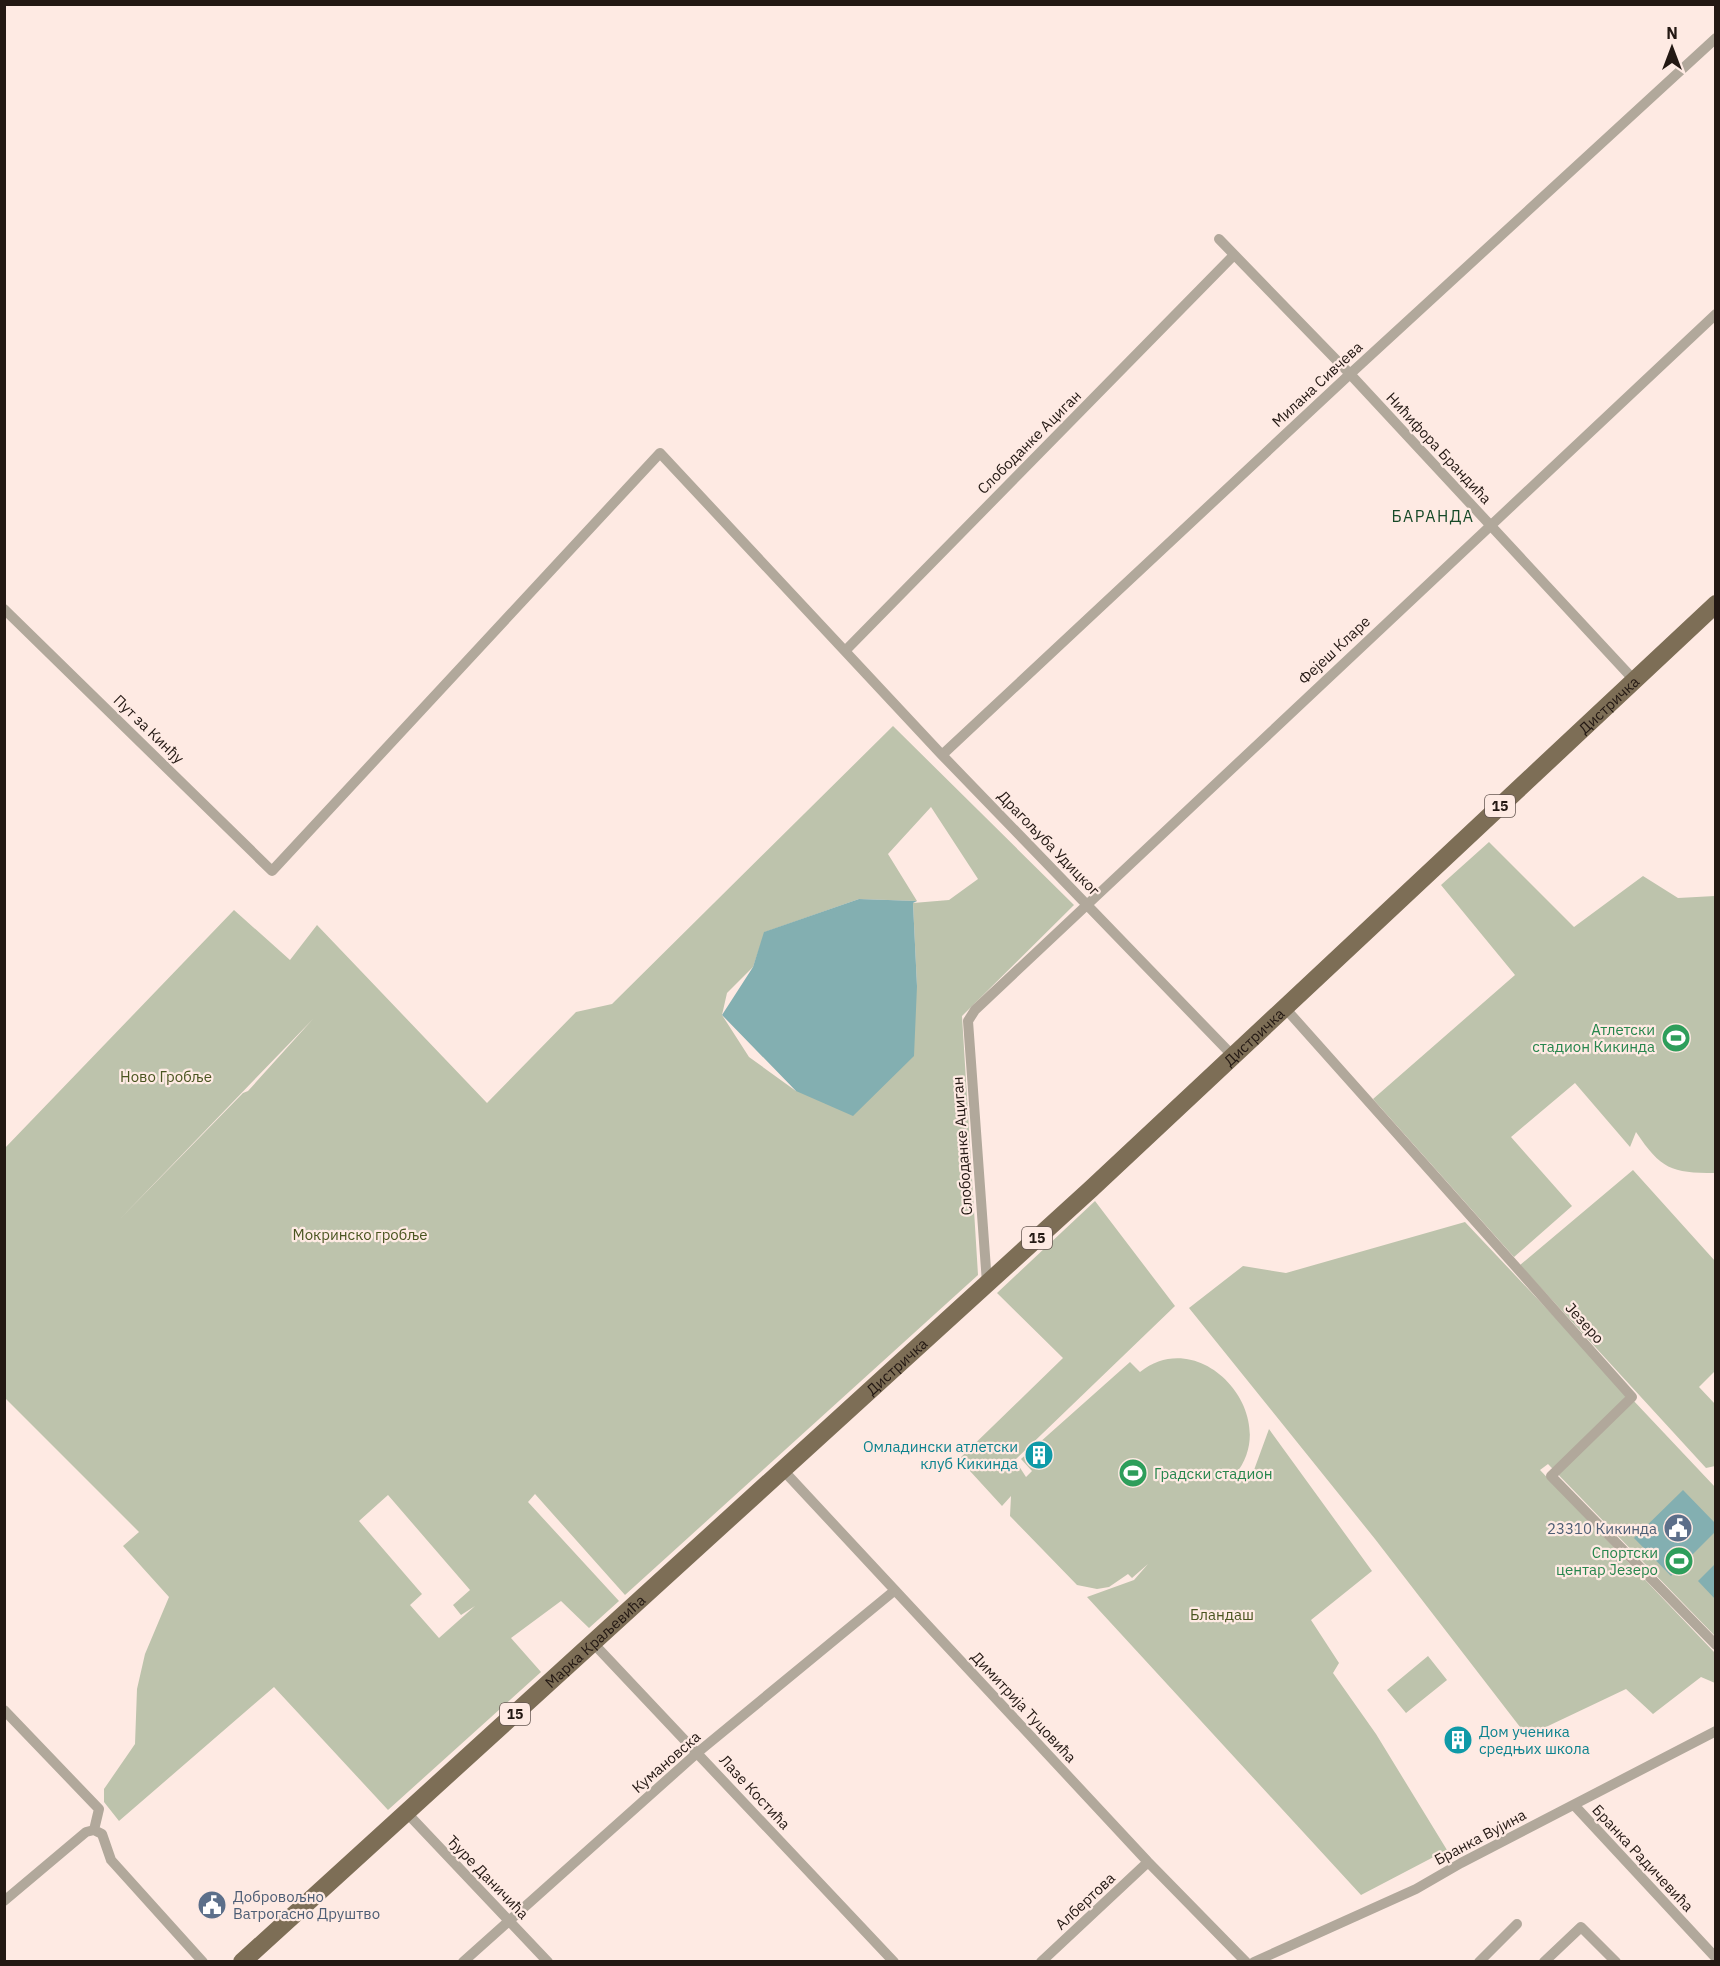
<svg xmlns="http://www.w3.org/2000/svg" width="1720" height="1966" viewBox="0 0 1720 1966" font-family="'IBM Plex Sans',sans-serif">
	<rect width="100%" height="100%" fill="#feeae3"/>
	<path fill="#bdc3ac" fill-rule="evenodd" d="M893,726L1074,905L962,1016L978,1275L625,1595L535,1494L528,1502L619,1601L589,1628L561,1601L511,1638L541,1672L388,1810L274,1687L119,1821L104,1802V1789L135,1744L137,1689L145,1654L169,1597L123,1546L139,1532L5,1398L4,1149L234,910L290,960L317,925L487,1103L576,1012L612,1004ZM931,807L978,879L949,900L913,903L917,986L796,1091L749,1057L722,1015L727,993L753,967L765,932L859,899L917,901L888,854ZM313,1019L248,1091L243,1093L118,1221ZM388,1495L470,1590L453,1605L461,1615L475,1606L439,1638L410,1605L422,1594L359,1521Z
		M1489,842L1574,927L1643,876L1678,898L1715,896V1173C1671,1173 1661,1169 1636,1132L1630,1147L1575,1083L1511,1137L1572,1206L1514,1257L1373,1099L1515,975L1441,885Z
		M1633,1170L1715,1261V1371L1699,1387L1715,1404V1466L1706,1468L1520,1265Z
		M1095,1201L1175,1306L1015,1460L1026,1477L1032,1471L1021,1459L1130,1362L1140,1372C1201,1323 1284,1416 1235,1475L1240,1482L1254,1470L1269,1429L1372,1571L1311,1620L1339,1663L1333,1673L1376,1734L1447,1850L1361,1895L1087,1597L1134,1580L1148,1564L1132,1578L1128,1574L1109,1587L1097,1589L1077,1585L1010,1516L1011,1496L1002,1506L959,1459L1063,1358L997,1293Z
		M1465,1222L1715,1487V1636L1548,1464L1540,1470L1715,1653V1683L1701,1677L1653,1714L1626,1689L1527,1736L1375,1539L1189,1308L1243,1266L1286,1273Z
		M1428,1656L1447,1680L1406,1713L1387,1690Z"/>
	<path fill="#83afb1" d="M859,899L917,901L913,903L917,986L914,1056L853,1116L796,1091L722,1015L753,967L764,932Z
		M1683,1490L1715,1523V1532L1671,1576L1634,1538Z
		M1715,1564V1599L1698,1581Z"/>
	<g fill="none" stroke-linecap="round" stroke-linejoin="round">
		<path stroke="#b1a89b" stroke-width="10" d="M1219,239L1350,374L1634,680
			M4,609L272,871L660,453L942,755L1233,1056
			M846,650L1233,256
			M942,755L1350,374L1716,38
			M1285,1008L1632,1397L1551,1476L1716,1645
			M987,1283L968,1021L975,1010L1716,314
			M783,1470L1148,1862L1246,1962
			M594,1644L894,1962
			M4,1710L99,1809L94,1830
			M1574,1805L1716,1958
			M406,1812L548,1962
			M94,1830L102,1834L111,1860L203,1962
			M4,1901L86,1832L94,1830
			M463,1962L697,1753L894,1591
			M1041,1962L1148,1862
			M1254,1962L1416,1889L1461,1863L1716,1731
			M1479,1962L1517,1924
			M1544,1962L1581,1927L1616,1962"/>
		<path stroke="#7d6e56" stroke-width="18" id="s1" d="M242,1962L1091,1189L1716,604"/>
	</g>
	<defs>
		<g id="stadium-disc" transform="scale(1.5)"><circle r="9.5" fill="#2e9e5b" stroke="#feeae3"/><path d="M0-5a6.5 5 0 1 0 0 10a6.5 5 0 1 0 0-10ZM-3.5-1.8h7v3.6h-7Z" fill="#fff"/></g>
		<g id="building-disc" transform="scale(1.5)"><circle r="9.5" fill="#0f9aa8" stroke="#feeae3"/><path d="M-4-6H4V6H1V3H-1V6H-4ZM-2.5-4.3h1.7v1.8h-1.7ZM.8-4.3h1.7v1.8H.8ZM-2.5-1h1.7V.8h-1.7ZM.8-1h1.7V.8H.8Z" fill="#fff"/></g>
		<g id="civic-disc" transform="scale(1.5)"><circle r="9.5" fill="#5c6f8a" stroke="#feeae3"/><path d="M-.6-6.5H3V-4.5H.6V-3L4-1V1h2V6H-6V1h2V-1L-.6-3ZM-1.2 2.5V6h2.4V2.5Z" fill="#fff"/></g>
	</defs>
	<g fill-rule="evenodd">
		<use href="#stadium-disc" x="1676" y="1038"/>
		<use href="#building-disc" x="1039" y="1455"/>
		<use href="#stadium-disc" x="1133" y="1473"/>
		<use href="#civic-disc" x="1678" y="1528"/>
		<use href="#stadium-disc" x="1679" y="1561"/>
		<use href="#building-disc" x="1458" y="1740"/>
		<use href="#civic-disc" x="212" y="1905"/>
	</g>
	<g text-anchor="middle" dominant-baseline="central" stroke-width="4.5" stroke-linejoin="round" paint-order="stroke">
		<g fill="#feeae3" stroke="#655751" stroke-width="1.5">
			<rect x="1485" y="795" width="30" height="22" rx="4.5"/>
			<rect x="1022" y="1227" width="30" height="22" rx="4.5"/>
			<rect x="500" y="1703" width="30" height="22" rx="4.5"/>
		</g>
		<g font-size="14" font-weight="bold" fill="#231813">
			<text x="1500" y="806">15</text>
			<text x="1037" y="1238">15</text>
			<text x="515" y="1714">15</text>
		</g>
		<g font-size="15" fill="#231813" stroke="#feeae3">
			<text transform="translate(1317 384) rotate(-43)">Милана Сивчева</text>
			<text transform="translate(1029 442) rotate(-45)">Слободанке Ациган</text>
			<text transform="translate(1439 448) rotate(47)">Нићифора Брандића</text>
			<text transform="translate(1334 650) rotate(-43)">Фејеш Кларе</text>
			<text stroke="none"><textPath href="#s1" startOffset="1857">Дистричка</textPath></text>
			<text transform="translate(149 729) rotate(44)">Пут за Кинђу</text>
			<text transform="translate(1049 843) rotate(46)">Драгољуба Удицког</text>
			<text stroke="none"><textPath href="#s1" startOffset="1371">Дистричка</textPath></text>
			<text transform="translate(962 1146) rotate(-94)">Слободанке Ациган</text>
			<text transform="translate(1585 1323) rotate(48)">Језеро</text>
			<text stroke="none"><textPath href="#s1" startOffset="885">Дистричка</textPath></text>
			<text stroke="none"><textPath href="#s1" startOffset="477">Марка Краљевића</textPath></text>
			<text transform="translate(1024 1707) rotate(47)">Димитрија Туцовића</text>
			<text transform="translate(666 1762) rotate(-41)">Кумановска</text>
			<text transform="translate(755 1792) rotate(47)">Лазе Костића</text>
			<text transform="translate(1480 1837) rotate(-28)">Бранка Вујина</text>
			<text transform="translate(1643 1858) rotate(47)">Бранка Радичевића</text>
			<text transform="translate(488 1877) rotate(46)">Ђуре Даничића</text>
			<text transform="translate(1085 1901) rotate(-43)">Албертова</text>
		</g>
		<g font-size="15" fill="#27864d" stroke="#feeae3" text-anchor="end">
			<text x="1655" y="1029">Атлетски<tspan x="1655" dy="17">стадион Кикинда</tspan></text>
			<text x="1154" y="1473" text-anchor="start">Градски стадион</text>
			<text x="1658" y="1552">Спортски<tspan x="1658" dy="17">центар Језеро</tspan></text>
		</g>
		<g font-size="15" fill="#4a5520" stroke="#feeae3">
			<text x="166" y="1076">Ново Гробље</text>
			<text x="360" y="1234">Мокринско гробље</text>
			<text x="1222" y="1614">Бландаш</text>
		</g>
		<g font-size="15" fill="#0d838f" stroke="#feeae3" text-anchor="end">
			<text x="1018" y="1446">Омладински атлетски<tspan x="1018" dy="17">клуб Кикинда</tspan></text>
			<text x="1479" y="1731" text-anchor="start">Дом ученика<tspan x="1479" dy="17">средњих школа</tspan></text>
		</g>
		<g font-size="15" fill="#4e5e75" stroke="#feeae3" text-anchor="end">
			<text x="1657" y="1528">23310 Кикинда</text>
			<text x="233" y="1896" text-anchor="start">Добровољно<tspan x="233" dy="17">Ватрогасно Друштво</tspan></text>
		</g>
		<g font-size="16" letter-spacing="1.5" fill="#164927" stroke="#feeae3">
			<text x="1433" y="516">БАРАНДА</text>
		</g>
	</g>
	<rect width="1720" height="1966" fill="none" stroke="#231813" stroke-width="12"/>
	<g transform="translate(1672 48)" stroke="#feeae3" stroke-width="4.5" paint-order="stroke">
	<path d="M0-4.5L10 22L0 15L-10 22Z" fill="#231813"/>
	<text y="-9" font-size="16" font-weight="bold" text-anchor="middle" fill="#231813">N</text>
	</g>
</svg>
